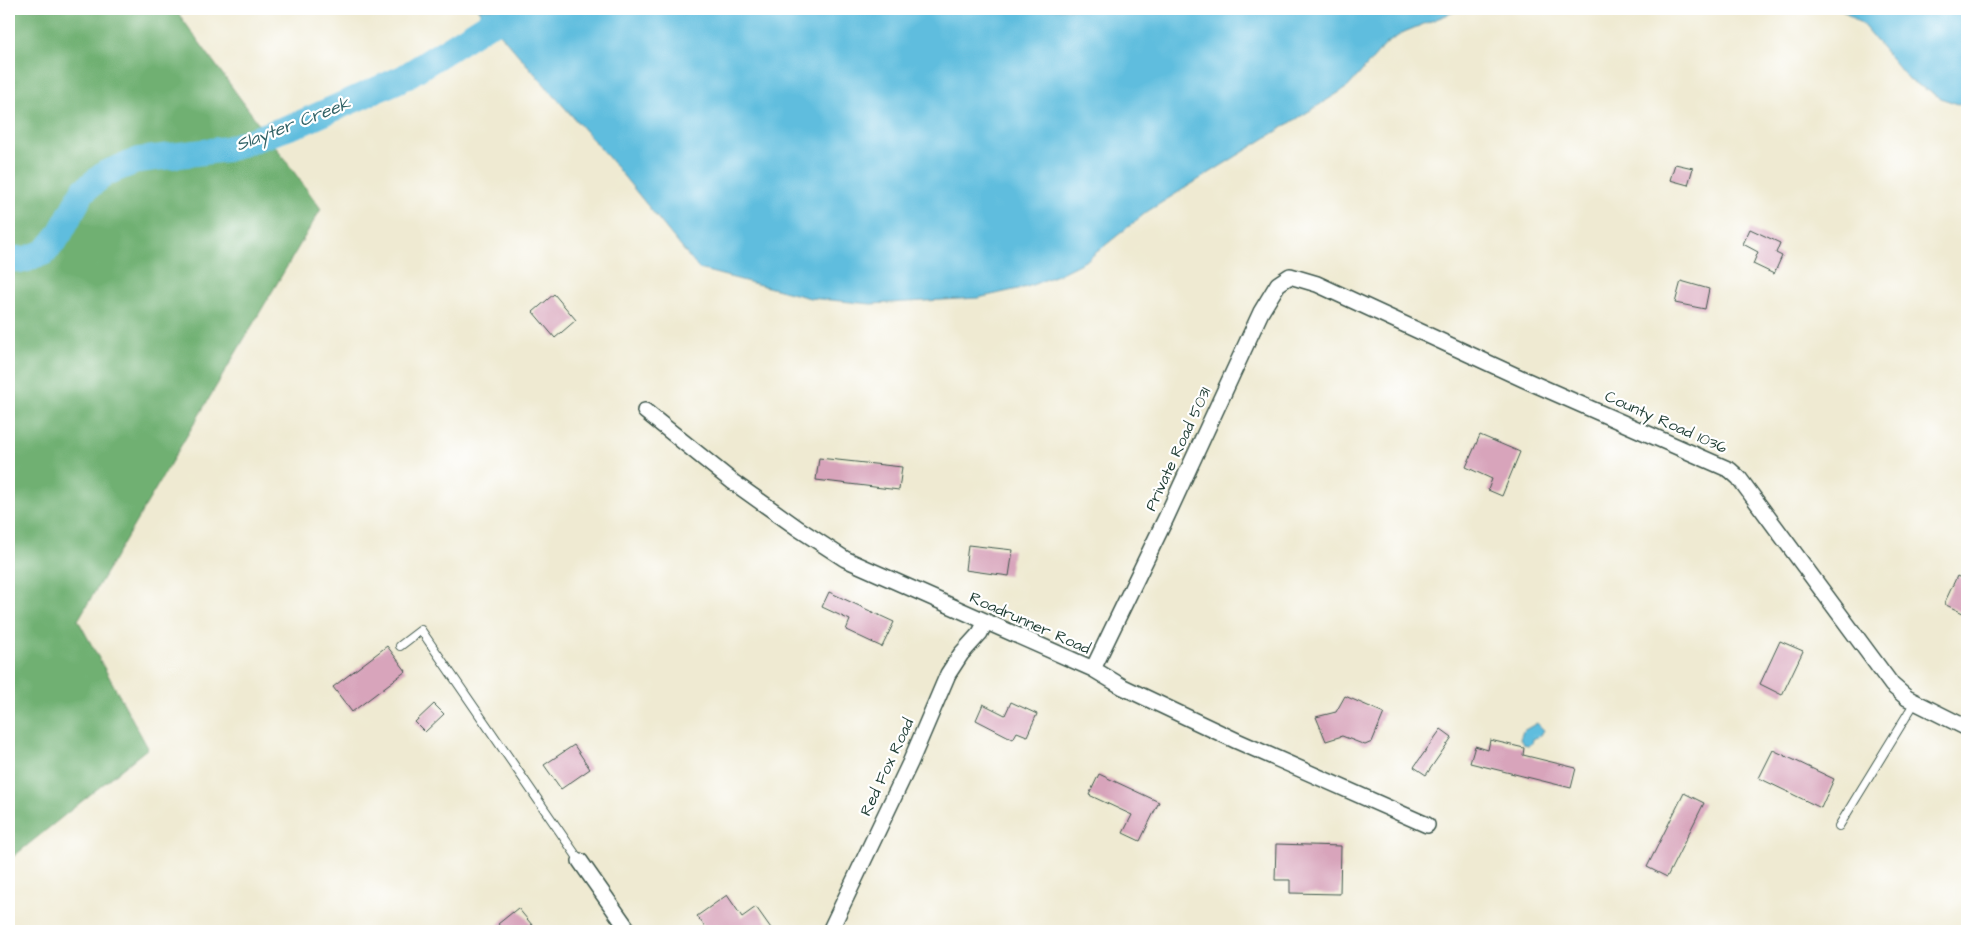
<svg xmlns="http://www.w3.org/2000/svg" width="1976" height="940" viewBox="0 0 1976 940" font-family="'Architects Daughter',sans-serif">
	<rect width="100%" height="100%" fill="#fff"/>
	<filter id="ink" filterUnits="userSpaceOnUse"><feTurbulence type="fractalNoise" baseFrequency=".02" numOctaves="2"/><feDisplacementMap in="SourceGraphic" scale="10" xChannelSelector="R" yChannelSelector="G"/><feConvolveMatrix kernelMatrix="1 2 1 2 8 2 1 2 1" color-interpolation-filters="sRGB"/></filter>
	<filter id="wash" filterUnits="userSpaceOnUse"><feTurbulence type="fractalNoise" baseFrequency=".0096" numOctaves="4" result="noise"/><feDisplacementMap in="SourceGraphic" scale="20" xChannelSelector="R" yChannelSelector="G"/><feGaussianBlur stdDeviation="1.12" result="paint"/><feColorMatrix in="noise" values="0 0 0 0 0 0 0 0 0 0 0 0 0 0 0 0 0 1.4 0 .05"/><feComposite in="paint" operator="in"/></filter>
	<g filter="url(#wash)">
		<rect width="100%" height="100%" fill="#efead2"/>
		<path fill="#70b072" stroke="#487653" d="M9,9H175L321,209L78,620L148,748L9,860Z"/>
		<path fill="#5fbdde" stroke="#3f7d89" d="M478,9H1461L1404,32L1386,44L1348,87L1148,211L1087,260L1057,275L1027,287L978,298L871,304L810,298L699,269L609,158Z
			M1841,9H1967V107L1943,99L1909,80L1862,24Z
			M1537,723L1544,730L1541,735L1533,739L1532,743L1528,745L1523,744L1520,739L1523,731Z"/>
		<g fill="none" stroke-linecap="round" stroke-linejoin="round">
			<path stroke="#5fbdde" stroke-width="26" d="M9,258L24,260L45,252L59,235L83,191L106,173L139,160L227,149L301,123L403,78L490,23L525,18"/>
		</g>
		<g id="blocks">
			<path fill="#d8a4bb" d="M1675,164L1693,168L1688,185L1670,180Z
				M1750,229L1780,243L1776,253L1782,256L1774,274L1753,264L1758,252L1743,244Z
				M1681,281L1709,289L1705,309L1675,303Z
				M554,294L576,320L555,338L533,312Z
				M1480,435L1520,452L1502,496L1488,490L1492,479L1466,467Z
				M819,458L902,467L899,490L816,480Z
				M968,545L1013,550L1009,576L965,570Z
				M1957,576L1967,581V615L1944,604Z
				M829,592L894,622L882,647L846,630L850,620L822,607Z
				M1780,641L1803,651L1782,695L1760,684Z
				M387,646L406,671L352,712L333,687Z
				M1345,696L1384,713L1372,742L1365,745L1342,736L1326,741L1316,717L1336,712Z
				M1011,702L1037,714L1027,736L1017,732L1013,739L976,720L983,704L1005,715Z
				M434,704L444,714L425,732L415,722Z
				M1441,729L1452,737L1426,775L1414,767Z
				M1490,740L1524,748L1523,755L1576,768L1571,788L1470,763L1475,746L1488,750Z
				M574,745L590,769L561,789L544,765Z
				M1773,750L1834,779L1821,808L1759,778Z
				M1099,774L1159,802L1140,841L1123,833L1132,815L1089,795Z
				M1684,793L1704,803L1667,877L1647,867Z
				M1276,844L1341,846L1340,894L1290,893V880H1275Z
				M727,895L742,917L756,907L773,931H708L697,916Z
				M518,908L537,931H504L498,924Z"/>
		</g>
	</g>
	<g filter="url(#ink)">
		<use href="#blocks" fill-opacity="0" stroke="#3e574c" stroke-width="1"/>
		<g fill="none" stroke-linecap="round" stroke-linejoin="round">
			<g stroke="#3e574c" stroke-width="10">
				<path id="service" d="M400,646L421,630L580,861
					M1839,826L1915,702"/>
			</g>
			<g stroke="#3e574c" stroke-width="18">
				<path id="minor" d="M645,411L733,482L799,529L845,559L1093,669L1123,687L1237,741L1427,825
					M1093,669L1166,518L1261,312L1278,284L1290,276L1317,284L1523,379L1730,470L1739,478L1892,685L1907,698L1967,728
					M580,861L629,931
					M830,931L910,763L948,674L961,654L980,633L985,623"/>
			</g>
			<use href="#service" stroke="#fff" stroke-width="8"/>
			<use href="#minor" stroke="#fff" stroke-width="15"/>
		</g>
	</g>
	<g text-anchor="middle" dominant-baseline="central" stroke-width="4.5" stroke-linejoin="round" paint-order="stroke">
		<g font-size="16" fill="#1f3d34" stroke="#fff">
			<text transform="translate(1666 422) rotate(24)">County Road 1036</text>
			<text transform="translate(1178 449) rotate(-65)">Private Road 5031</text>
			<text transform="translate(1030 623) rotate(24)">Roadrunner Road</text>
			<text transform="translate(887 767) rotate(-65)">Red Fox Road</text>
		</g>
		<g font-size="18" font-style="italic" fill="#326367" stroke="#fff">
			<text transform="translate(293 124) rotate(-21)">Slayter Creek</text>
		</g>
	</g>
	<rect width="1976" height="940" fill="none" stroke="#fff" stroke-width="30"/>
</svg>
